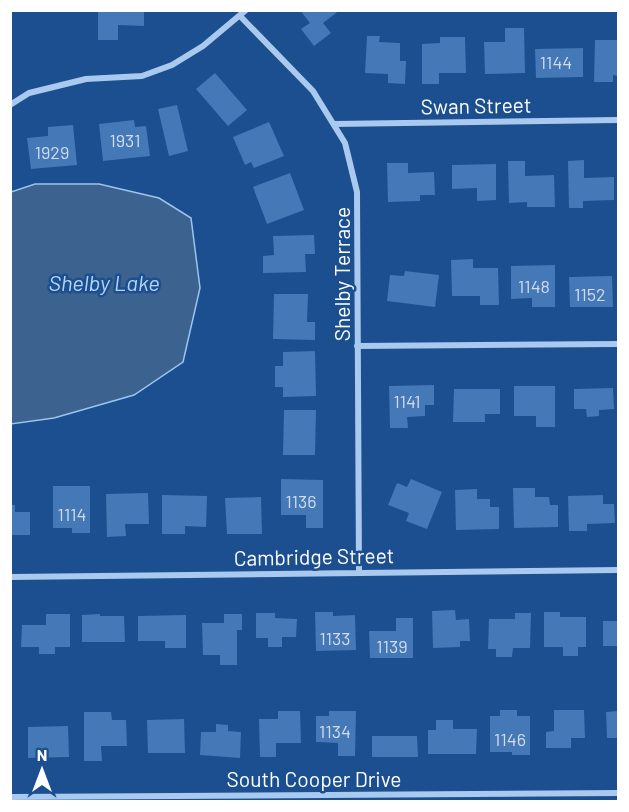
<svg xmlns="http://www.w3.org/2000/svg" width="629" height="812" viewBox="0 0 629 812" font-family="Barlow,sans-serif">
	<rect width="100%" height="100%" fill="#1b4f8f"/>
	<path fill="#3c6290" stroke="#9cc4f0" stroke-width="1.5" d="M35,184H99L159,198L191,218L200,288L183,362L134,395L54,418L11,424V192Z"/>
	<path fill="#4478b7" d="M98,10H144V26L118,25V40H98Z
		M300,10H340L323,23L331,33L314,46L301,29L310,23Z
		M505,28H524L525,73L485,74L484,42H505Z
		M367,36H380L379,42L400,43V61H406L405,84L388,83V74L365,73Z
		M440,37H465L466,73H439V84H422V44L440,43Z
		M595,40H618V76L613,75V82H594Z
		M583,48V77L536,78L535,49Z
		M215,73L247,110L228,126L196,89Z
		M177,105L188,151L169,156L158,109Z
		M134,120L135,127L146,126L150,156L103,161L99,124Z
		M269,122L284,156L254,168L251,162L245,165L233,137Z
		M73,125L77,165L31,169L27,138L48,136V127Z
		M584,160V178L614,177V200L583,201V208H569L568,161Z
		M508,161H525V176L554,175L555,207H527V202L509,203Z
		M387,163H408V173L434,172L435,195H420V201L388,202Z
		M496,164V200L477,201V188L452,189V165Z
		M290,173L304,210L267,224L253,187Z
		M314,235L315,254H305L306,272L263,273V256L274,255L273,236Z
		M473,259V268H498L499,305H480V296H452L451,260Z
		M555,265V307H532V298L511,299V266Z
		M405,271L439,275L435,307L387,301L390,275L404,276Z
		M612,276L613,307H570L569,277Z
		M274,294H308L307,322H315V340L273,339Z
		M315,351L316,396L283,397V387H275V366H283V352Z
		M434,385V405H425V416L407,417L408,428H390L389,386Z
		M514,386H555V427H536V416H514Z
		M613,388L614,409L599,410V416L587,417L586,409H574V389Z
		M454,389H500V414H485V422H453Z
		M284,410H316L315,455H283Z
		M281,479L323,480V528H306V515H281Z
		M411,479L442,492L427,529L406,521L409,513L388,505L397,483L407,487Z
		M53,486H90V533H72V528H53Z
		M513,488H535V497H549L550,505H558V527L514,528Z
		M477,489V499H490V507H499V529L456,530L455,490Z
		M148,493L149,524H125L126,536L107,537L106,494Z
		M162,495L207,496L206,527L185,526V534H162Z
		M603,495V504H614L615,523L587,524V531H569L568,496Z
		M261,497L262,534H227L225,498Z
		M10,505H15V512H30V535H10Z
		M455,610L456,620L469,619L470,641H460V647L433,648L432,611Z
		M315,612H333V616L355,615L356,650L316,651Z
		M544,612H560V617H586V647H578V656H563V647H544Z
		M256,613H275V618L297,619L296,637H282V647H268V638H256Z
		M515,613H531L530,648H513L512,657H496V649H488L489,619H515Z
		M46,614H70V647H55V654H39V647H21L22,625H46Z
		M100,614V616H124L125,642H82V615Z
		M224,614H242V630H237V665H220V655H203L202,623H224Z
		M186,615V648H165V641H138V616Z
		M396,618H413V658H370L369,631H396Z
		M603,621H618V646H603Z
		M500,710H517V716H530V755H512V752H490V716H500Z
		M554,710H584L585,738H571V748H546V732L554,731Z
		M278,711H300L301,743H276V757H260L259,719H278Z
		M329,711H356L355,756H338V743L316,742V716H329Z
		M618,711V738H607L606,712Z
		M84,712H111L112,720H126L127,746H101L102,761H84Z
		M184,719L185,753H148L147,720Z
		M436,720H453V729H477L476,754H428V730H436Z
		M216,724L228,725V731L241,732L240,758L200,755L201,732H216Z
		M68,726L69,757L28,758V727Z
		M372,736H417L418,757H372Z"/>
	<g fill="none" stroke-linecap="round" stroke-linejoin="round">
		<path stroke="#a9c9ee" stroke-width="6" d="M240,16L313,91L345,143L357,192L359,572
			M10,105L29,93L86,79L142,76L172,65L203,46L246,10
			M334,124L618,120
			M357,346L618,344
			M10,577L618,570
			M10,797L618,793"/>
	</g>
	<g text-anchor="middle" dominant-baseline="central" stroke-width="5" stroke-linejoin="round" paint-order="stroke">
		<g font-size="18" fill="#d0dded">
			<text x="556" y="62">1144</text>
			<text x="125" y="140">1931</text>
			<text x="52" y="152">1929</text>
			<text x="534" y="286">1148</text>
			<text x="590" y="294">1152</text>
			<text x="407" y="401">1141</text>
			<text x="301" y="501">1136</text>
			<text x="72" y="514">1114</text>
			<text x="335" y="638">1133</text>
			<text x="392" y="646">1139</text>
			<text x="335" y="731">1134</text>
			<text x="510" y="739">1146</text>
		</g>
		<g font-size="21" fill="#fff" stroke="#1b4f8f">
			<text transform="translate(476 105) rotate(-1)">Swan Street</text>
			<text transform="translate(341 274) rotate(-90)">Shelby Terrace</text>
			<text transform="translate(314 556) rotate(-1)">Cambridge Street</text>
			<text x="314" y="778">South Cooper Drive</text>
		</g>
		<g font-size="22" font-style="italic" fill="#b5d3f5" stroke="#1b4f8f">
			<text x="104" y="282">Shelby Lake</text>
		</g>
	</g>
	<rect width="629" height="812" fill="none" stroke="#ffffff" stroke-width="24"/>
	<g transform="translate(42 770)" stroke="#1b4f8f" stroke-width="4.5" paint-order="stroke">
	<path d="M0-4.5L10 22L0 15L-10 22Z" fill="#ffffff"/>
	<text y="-9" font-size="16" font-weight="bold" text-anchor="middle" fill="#ffffff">N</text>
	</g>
</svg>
